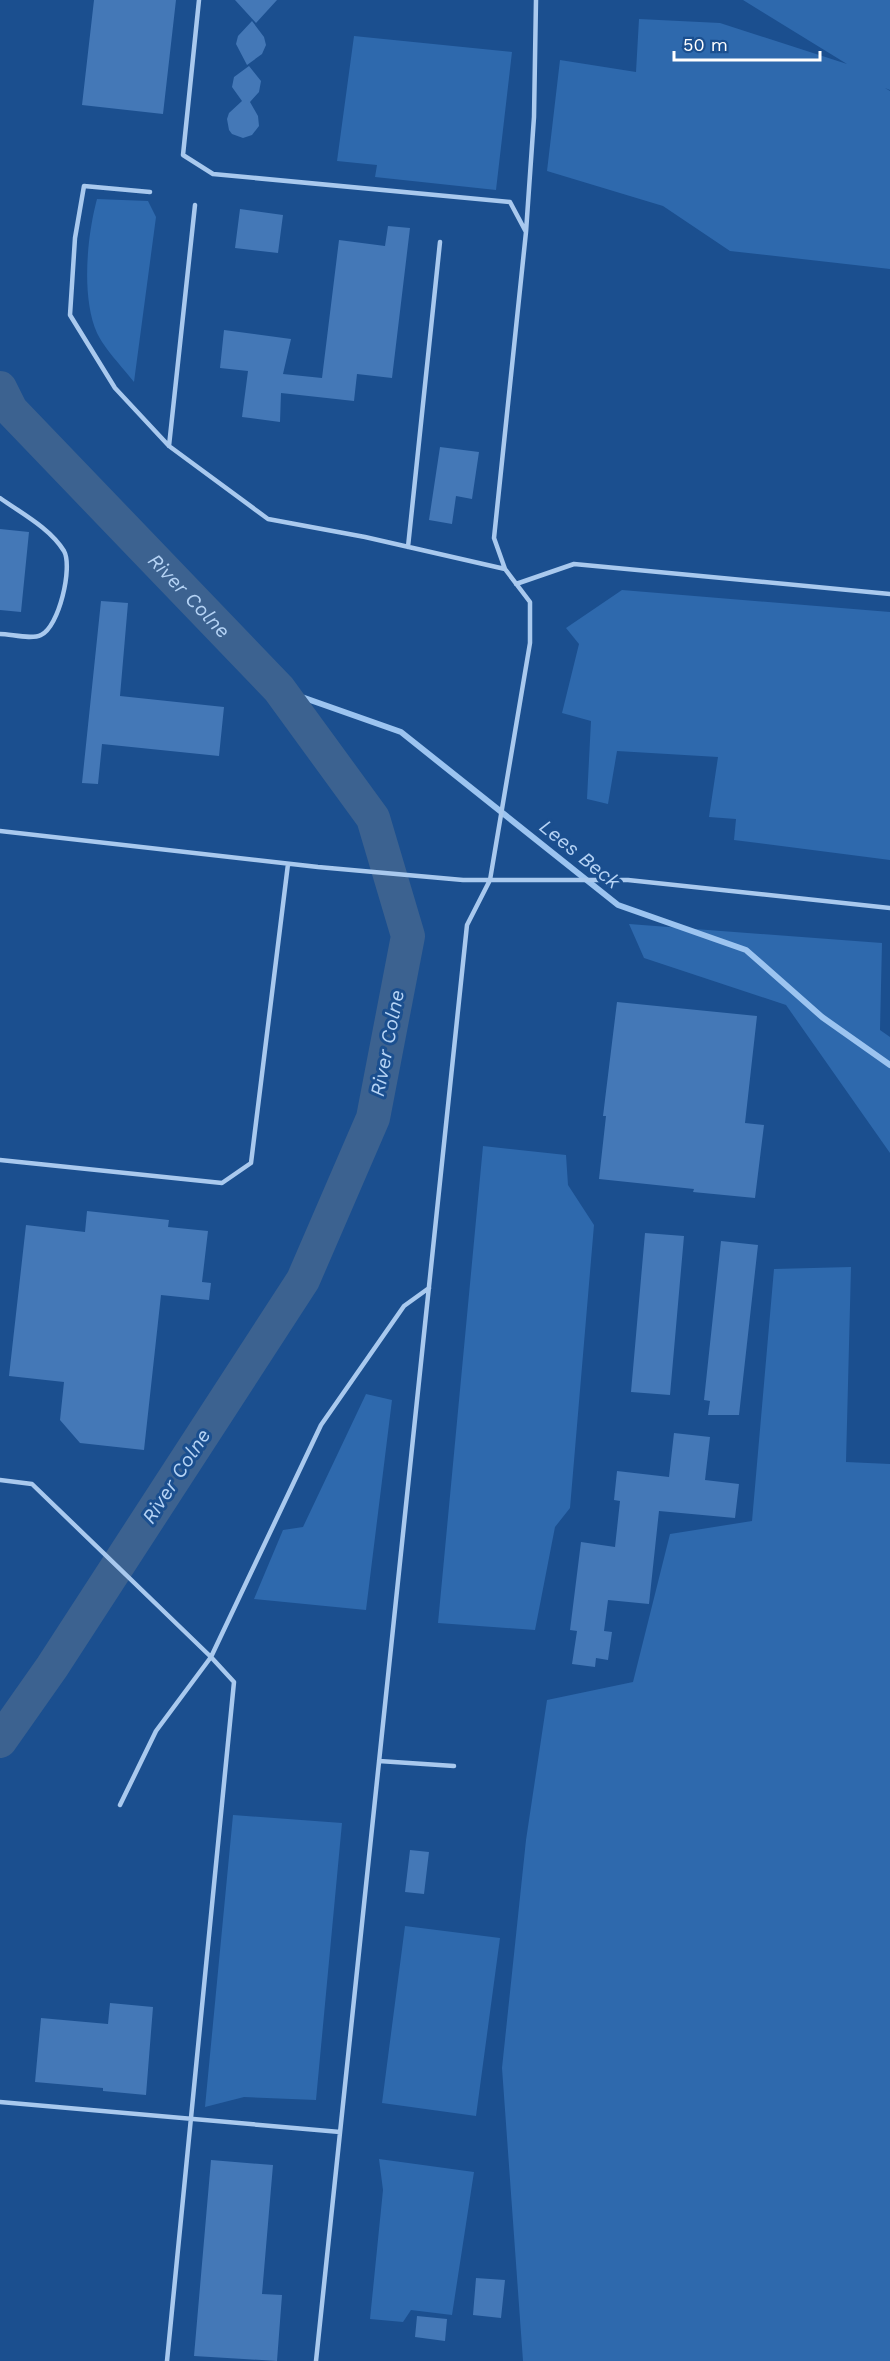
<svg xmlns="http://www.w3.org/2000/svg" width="890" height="2361" viewBox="0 0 890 2361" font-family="'Work Sans',sans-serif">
	<rect width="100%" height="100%" fill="#1b4f8f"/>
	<path fill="#2e69ad" d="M743,0H890V90L885,88L890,91V269L730,251L663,206L547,171L560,60L636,72L639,19L720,23L847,64Z
		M354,36L512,52L496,190L375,177L377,165L337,161Z
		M97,199L148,201L156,217L134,382C123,368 104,348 97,333C81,297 87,236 97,199Z
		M622,590L890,612V860L734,840L736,819L709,817L718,757L617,751L608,804L587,799L591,721L562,713L579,644L566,628Z
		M629,924L882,943L880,1030L890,1037V1153L786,1005L644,958Z
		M483,1146L566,1155L568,1185L594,1225L570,1508L555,1527L535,1630L438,1623Z
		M851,1267L846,1462L890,1464V2361H523L502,2068L526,1840L547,1700L633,1682L670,1534L752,1521L774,1269Z
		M366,1394L392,1400L366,1610L254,1599L283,1530L303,1527Z
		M233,1815L342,1823L316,2100L244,2097L205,2107Z
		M405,1926L500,1938L476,2116L382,2103Z
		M379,2159L474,2172L452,2315L411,2310L403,2322L370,2319L383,2190Z"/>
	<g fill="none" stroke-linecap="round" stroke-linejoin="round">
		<path stroke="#9cc4f0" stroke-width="6" d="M279,689L401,732L618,905L746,950L822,1017L890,1065"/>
		<path stroke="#3c6290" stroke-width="34" id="s1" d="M0,388L11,410L279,689L373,818L408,936L373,1118L303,1280L52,1667L0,1741"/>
	</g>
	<path fill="#4478b7" d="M94,0H176L163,114L82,105Z
		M235,0H277L256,23Z
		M252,21L264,37L266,45L262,54L247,65L236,44L238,36Z
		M249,66L261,81L259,92L250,102L258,116L259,126L252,135L243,138L232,134L229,130L227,119L229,113L242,101L232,87L234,77Z
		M240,209L283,215L278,253L235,248Z
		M388,226L410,228L392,378L357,374L354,401L281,393L280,422L242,417L248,371L220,368L224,330L291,339L283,374L322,378L339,240L385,246Z
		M440,447L479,452L472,499L456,496L452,524L429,520Z
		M0,529L29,532L21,612L0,610Z
		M101,601L128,603L120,696L224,707L219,756L102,744L98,784L82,783Z
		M617,1002L757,1016L745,1123L764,1125L755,1198L693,1192L694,1189L599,1179L606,1116H603Z
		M87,1211L169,1220L168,1227L208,1231L202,1282L211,1283L209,1300L161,1295L144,1450L80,1443L60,1420L64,1382L9,1376L26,1225L85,1232Z
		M645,1233L684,1236L670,1395L631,1392Z
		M721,1241L758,1245L739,1415H708L710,1401L704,1400Z
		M674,1433L710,1437L705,1480L739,1484L735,1518L659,1511L649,1604L608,1600L604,1631L612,1632L608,1660L596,1658L595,1667L572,1664L577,1631L570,1630L581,1542L615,1547L620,1501L614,1500L617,1471L669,1477Z
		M410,1850L429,1852L424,1894L405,1892Z
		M110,2003L153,2007L146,2095L103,2091V2088L35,2082L41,2018L108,2024Z
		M211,2160L273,2165L262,2294L282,2295L277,2361L194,2356Z
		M476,2278L505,2280L501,2318L473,2315Z
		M417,2316L447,2319L445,2341L415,2337Z"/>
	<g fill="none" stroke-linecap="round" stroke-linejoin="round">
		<path stroke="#a9c9ee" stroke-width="4.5" d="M199,0L183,155L213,174L510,202L526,232L494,538L505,569
			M150,192L84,186L75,238L70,315L115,388L169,446L268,519L365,537L505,569L530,602V643L490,880L467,925L316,2361
			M526,232L534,117L536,0
			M169,446L195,205
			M0,498C21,513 50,528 64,551C73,567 59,627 41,635C31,640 11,634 0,634
			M408,547L440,242
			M516,584L574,564L890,594
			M0,831L318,867L463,880H628L890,908
			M0,1160L222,1183L251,1163L288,864
			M0,1480L32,1484L211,1657L156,1731L120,1805
			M379,1761L454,1766
			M0,2102L340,2132
			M167,2361L234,1682L211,1657L321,1425L404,1306L429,1288"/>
	</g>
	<g text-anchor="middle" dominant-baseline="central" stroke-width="6" stroke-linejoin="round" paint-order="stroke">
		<g font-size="20" font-style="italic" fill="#b5d3f5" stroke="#1b4f8f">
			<text stroke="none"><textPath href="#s1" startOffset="282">River Colne</textPath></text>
			<text transform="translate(580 854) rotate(39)">Lees Beck</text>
			<text transform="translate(387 1043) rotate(-79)">River Colne</text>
			<text transform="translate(176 1476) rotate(-57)">River Colne</text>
		</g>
	</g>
	<path d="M674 51v9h146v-9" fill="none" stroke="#ffffff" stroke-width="3"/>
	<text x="683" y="51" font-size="18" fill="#ffffff" stroke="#1b4f8f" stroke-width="4.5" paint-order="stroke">50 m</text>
</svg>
